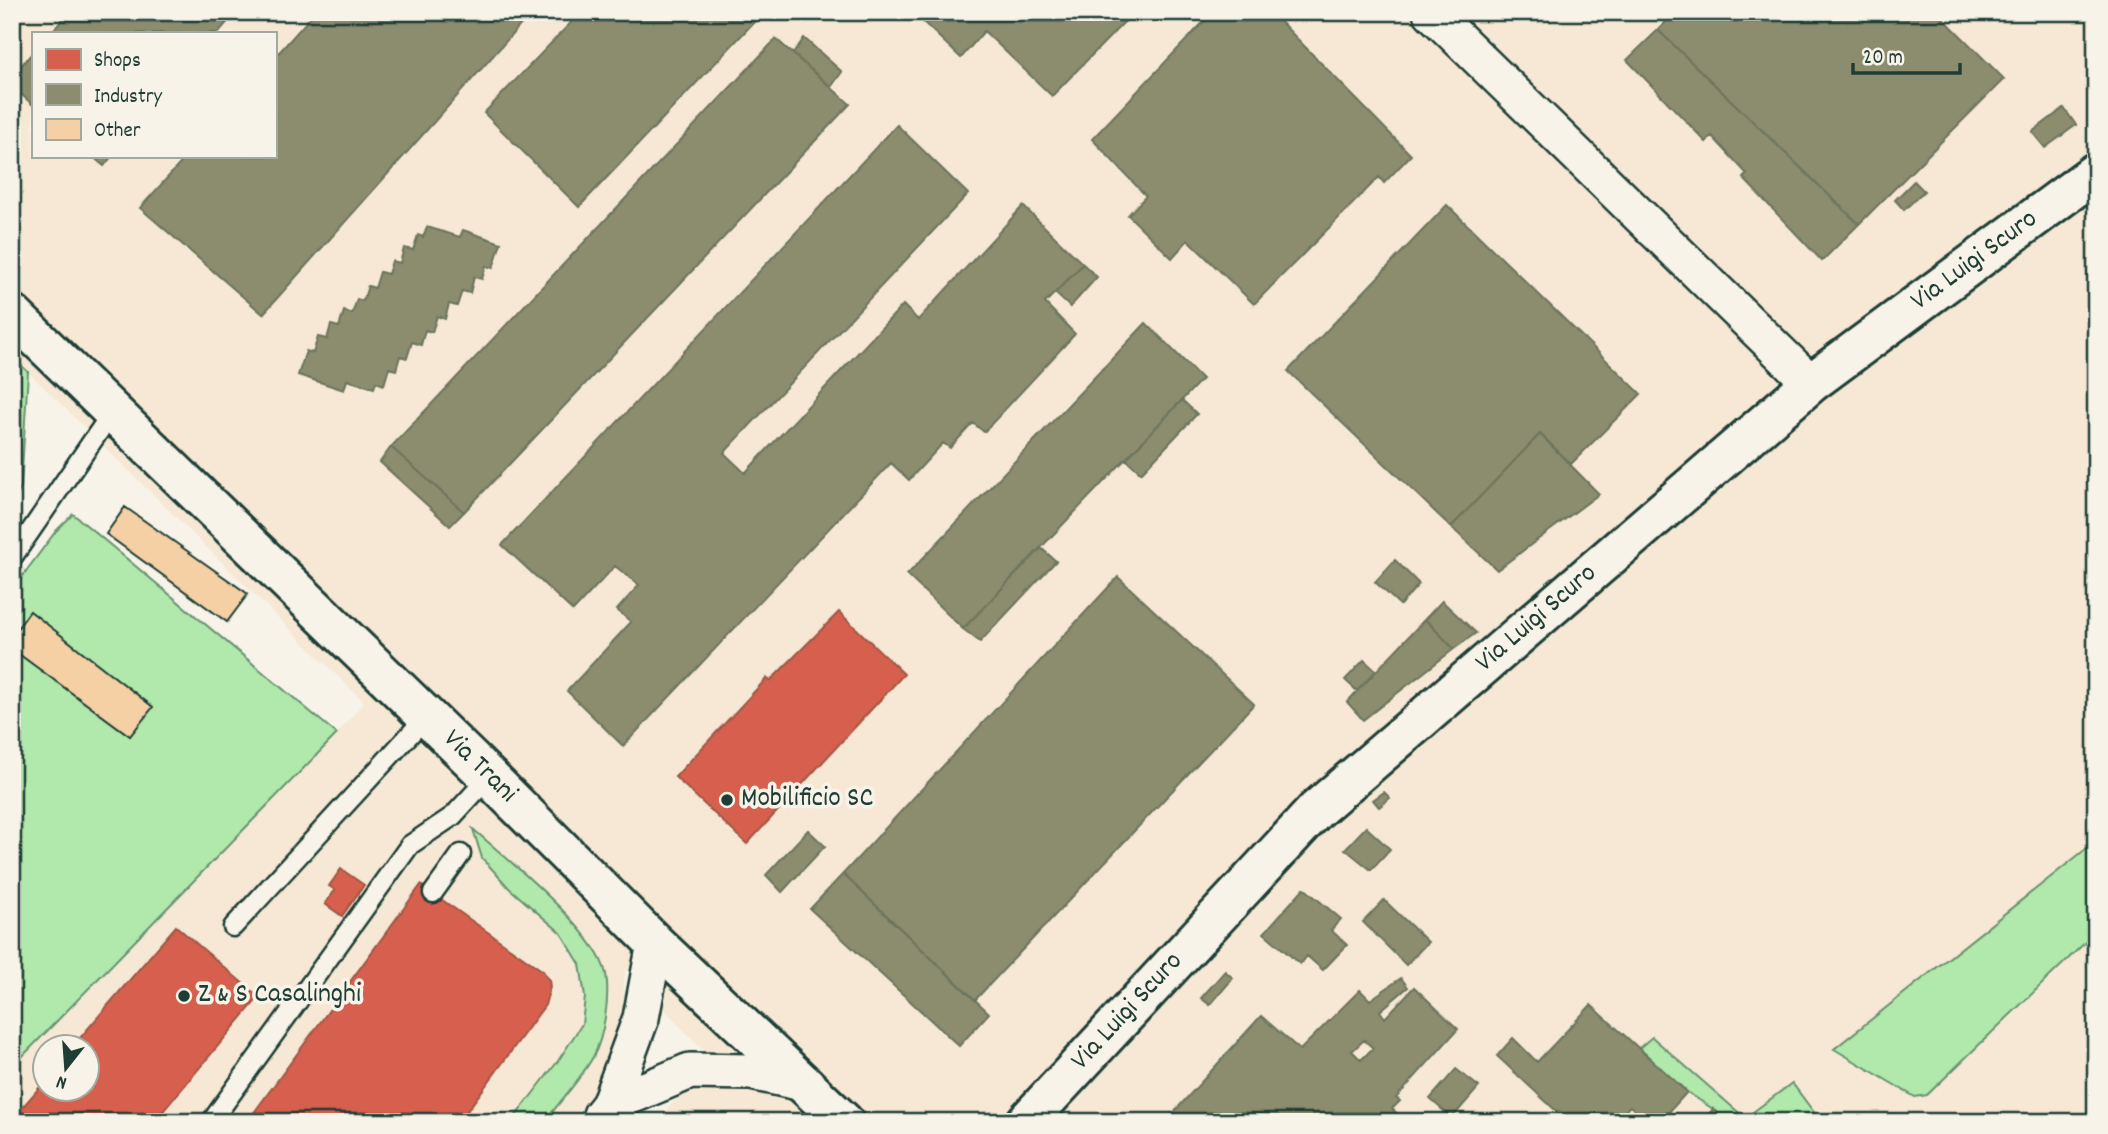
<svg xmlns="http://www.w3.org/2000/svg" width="2108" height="1134" viewBox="0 0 2108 1134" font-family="Dekko,sans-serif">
	<rect width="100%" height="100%" fill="#f7f3e8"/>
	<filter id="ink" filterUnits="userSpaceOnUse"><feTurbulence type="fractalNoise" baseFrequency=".0143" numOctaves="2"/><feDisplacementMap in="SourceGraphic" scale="14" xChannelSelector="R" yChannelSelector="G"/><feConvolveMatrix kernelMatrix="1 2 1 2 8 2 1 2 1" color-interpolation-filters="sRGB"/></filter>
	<g filter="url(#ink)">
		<path fill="#f6e8d4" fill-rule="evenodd" d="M12,12H2096V1122H656L711,1058L625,969L623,1019L606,1077L571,1122H12V1067L337,734L364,702L12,356ZM33,33H275V156H33ZM46,1046H88V1088H46Z"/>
		<path fill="#b1e8ab" stroke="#689270" stroke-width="2" d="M12,356L28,372L21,487L12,508Z
			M73,514L337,734L12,1067V590L56,531Z
			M473,829C507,859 597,931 606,974C610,997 604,1037 593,1057C580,1080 560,1101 545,1122H511L558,1061L582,1024L585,997L580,964L561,933L509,888L482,858Z
			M2096,841V932L1927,1095L1915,1097L1834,1049Z
			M1652,1037L1745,1118L1792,1083L1821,1122H1726L1713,1109L1687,1092L1639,1048Z"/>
		<path fill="#d6604d" stroke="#9f5646" stroke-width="2" d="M839,612L904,674L747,844L675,777L767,678L770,681Z
			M341,869L364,885L342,916L325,904L335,890L329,886Z
			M421,885L543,971L549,980L550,987L545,1005L459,1122H247Z
			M176,926L259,997L154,1122H12V1119L46,1080V1088H88V1046H73Z"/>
		<path fill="#8c8c6e" stroke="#6b745d" stroke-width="2" fill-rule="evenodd" d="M69,12H236L218,33H51Z
			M315,12H532L263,314L140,208L187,156H275V57Z
			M581,12H751L757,19L579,207L484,113Z
			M918,12H1134L1052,96L984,31L961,58L916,15Z
			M1213,12H1271L1411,155L1384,183L1379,177L1254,304L1188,240L1172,258L1128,215L1146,196L1092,139Z
			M1675,12H1937L2004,79L1859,224L1658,30Z
			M1658,30L1859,224L1822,261L1743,178L1747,174L1712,136L1706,142L1627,60Z
			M804,38L842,72L831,87L793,54Z
			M776,39L850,104L464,512L391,447Z
			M33,52V105L12,86V76Z
			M2064,108L2076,125L2045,148L2032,132Z
			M897,125L968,194L724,453L745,473L903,305L918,320L1023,206L1083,264L1045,303L1075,334L984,432L973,423L950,448L943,443L909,480L891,463L623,746L567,691L631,622L617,610L639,585L615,566L573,611L502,545Z
			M92,156H112L104,166Z
			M1914,181L1924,191L1904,210L1895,200Z
			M1447,205L1641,394L1571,464L1540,434L1451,527L1288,371Z
			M427,227L460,237L463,230L501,243L493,268L486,266L482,279L474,277L470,293L462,291L457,306L449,304L445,319L437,316L432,332L425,330L421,345L412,342L407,358L400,356L396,370L389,368L384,385L376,382L374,388L347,380L344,390L298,375L306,351L313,353L318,337L327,339L331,325L339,327L344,311L352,314L357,299L363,301L368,286L375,288L380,272L388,274L392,261L400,263L404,248L413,250L418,235L423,237Z
			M1083,264L1097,277L1070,307L1055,293Z
			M1146,323L1202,379L963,629L907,575Z
			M1182,400L1197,414L1141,473L1126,459Z
			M1540,434L1599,494L1497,570L1451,527Z
			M391,447L464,512L450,526L380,462Z
			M1041,548L1056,561L980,642L963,629Z
			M1395,560L1419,584L1400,605L1375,582Z
			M1118,577L1254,704L975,1000L843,874Z
			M1442,601L1476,633L1454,649L1425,619Z
			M1425,619L1454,649L1363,720L1347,702Z
			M1364,660L1376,671L1357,691L1345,680Z
			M1384,792L1390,798L1379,807L1373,800Z
			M1366,827L1390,849L1371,870L1345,849Z
			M808,830L825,846L782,892L766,875Z
			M843,874L989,1013L959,1046L810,909Z
			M1304,888L1341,919L1331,930L1347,945L1323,970L1307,956L1300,964L1264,933Z
			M1384,900L1428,942L1406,965L1363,922Z
			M1225,971L1233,978L1210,1005L1201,998Z
			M1401,978L1408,987L1380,1011L1385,1018L1414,987L1458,1029L1396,1098L1400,1101L1392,1109L1407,1122H1165L1261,1016L1300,1050L1360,990L1370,1000ZM1364,1040L1373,1048L1361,1060L1352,1051Z
			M1591,1005L1687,1092L1660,1122H1648L1630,1106L1614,1122H1568L1497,1056L1513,1038L1537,1062Z
			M1456,1069L1479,1087L1452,1118L1430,1099Z
			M1713,1109L1726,1122H1702Z"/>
		<path fill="#f5d0a5" stroke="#1f3d34" stroke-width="2" d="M125,507L248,594L227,622L106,534Z
			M30,611L153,707L130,736L12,649V636Z"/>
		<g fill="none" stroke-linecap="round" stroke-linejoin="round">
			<g stroke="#1f3d34" stroke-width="23">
				<path id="lane" d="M12,558L113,411
					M433,893L461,854
					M233,927L426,717
					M211,1122L410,845L453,816L489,777"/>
			</g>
			<g stroke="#1f3d34" stroke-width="40">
				<path id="street" d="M1431,12L1811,383
					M609,1105L690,1071L751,1072L807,1084
					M601,1115L609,1105L641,1018L655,943"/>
			</g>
			<g stroke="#1f3d34" stroke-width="44">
				<g id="secondary">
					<path id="s1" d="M12,314L489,777L655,943L844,1122"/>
					<path id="s2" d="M1026,1122L1316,810L1811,383L2096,172"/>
				</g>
			</g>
			<use href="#lane" stroke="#f7f3e8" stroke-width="18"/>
			<use href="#street" stroke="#f7f3e8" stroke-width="35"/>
			<use href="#secondary" stroke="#f7f3e8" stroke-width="38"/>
		</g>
	</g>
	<g fill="#1f3d34" stroke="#f7f3e8" stroke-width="2.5">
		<circle cx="727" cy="800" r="7"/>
		<circle cx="184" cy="996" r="7"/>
	</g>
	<g text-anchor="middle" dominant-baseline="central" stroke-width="7" stroke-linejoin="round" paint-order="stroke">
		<g font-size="28" fill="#1f3d34" stroke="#f7f3e8">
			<text stroke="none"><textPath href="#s2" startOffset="1284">Via Luigi Scuro</textPath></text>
			<text stroke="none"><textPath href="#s2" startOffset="718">Via Luigi Scuro</textPath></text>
			<text stroke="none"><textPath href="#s1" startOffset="651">Via Trani</textPath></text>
			<text stroke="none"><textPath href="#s2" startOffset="150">Via Luigi Scuro</textPath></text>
		</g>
		<g font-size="28" fill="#1f3d34" stroke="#f7f3e8" text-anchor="start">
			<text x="741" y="800">Mobilificio SC</text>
			<text x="198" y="996">Z &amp; S Casalinghi</text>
		</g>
	</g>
	<rect width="2108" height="1134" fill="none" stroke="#f7f3e8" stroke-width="42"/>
	<rect x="21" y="21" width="2066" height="1092" fill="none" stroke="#1f3d34" stroke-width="2.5" filter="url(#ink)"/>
	<rect x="32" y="32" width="245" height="126" fill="#f7f3e8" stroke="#a1aaa0" stroke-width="2"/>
	<rect x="46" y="49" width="35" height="21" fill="#d6604d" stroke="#a1aaa0" stroke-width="2"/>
	<text x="94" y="66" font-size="21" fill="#1f3d34">Shops</text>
	<rect x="46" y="84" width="35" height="21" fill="#8c8c6e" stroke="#a1aaa0" stroke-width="2"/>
	<text x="94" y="102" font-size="21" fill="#1f3d34">Industry</text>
	<rect x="46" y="119" width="35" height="21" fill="#f5d0a5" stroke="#a1aaa0" stroke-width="2"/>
	<text x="94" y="136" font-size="21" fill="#1f3d34">Other</text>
	<g transform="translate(66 1068) rotate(197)"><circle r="33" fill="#f7f3e8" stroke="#a1aaa0" stroke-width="2"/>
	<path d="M0-5L12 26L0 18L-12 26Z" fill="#1f3d34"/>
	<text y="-10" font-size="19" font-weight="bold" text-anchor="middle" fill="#1f3d34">N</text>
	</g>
	<path d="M1853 63v10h107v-10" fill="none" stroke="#1f3d34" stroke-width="3.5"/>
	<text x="1863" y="63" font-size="21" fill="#1f3d34" stroke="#f7f3e8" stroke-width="5" paint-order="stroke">20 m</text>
</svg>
